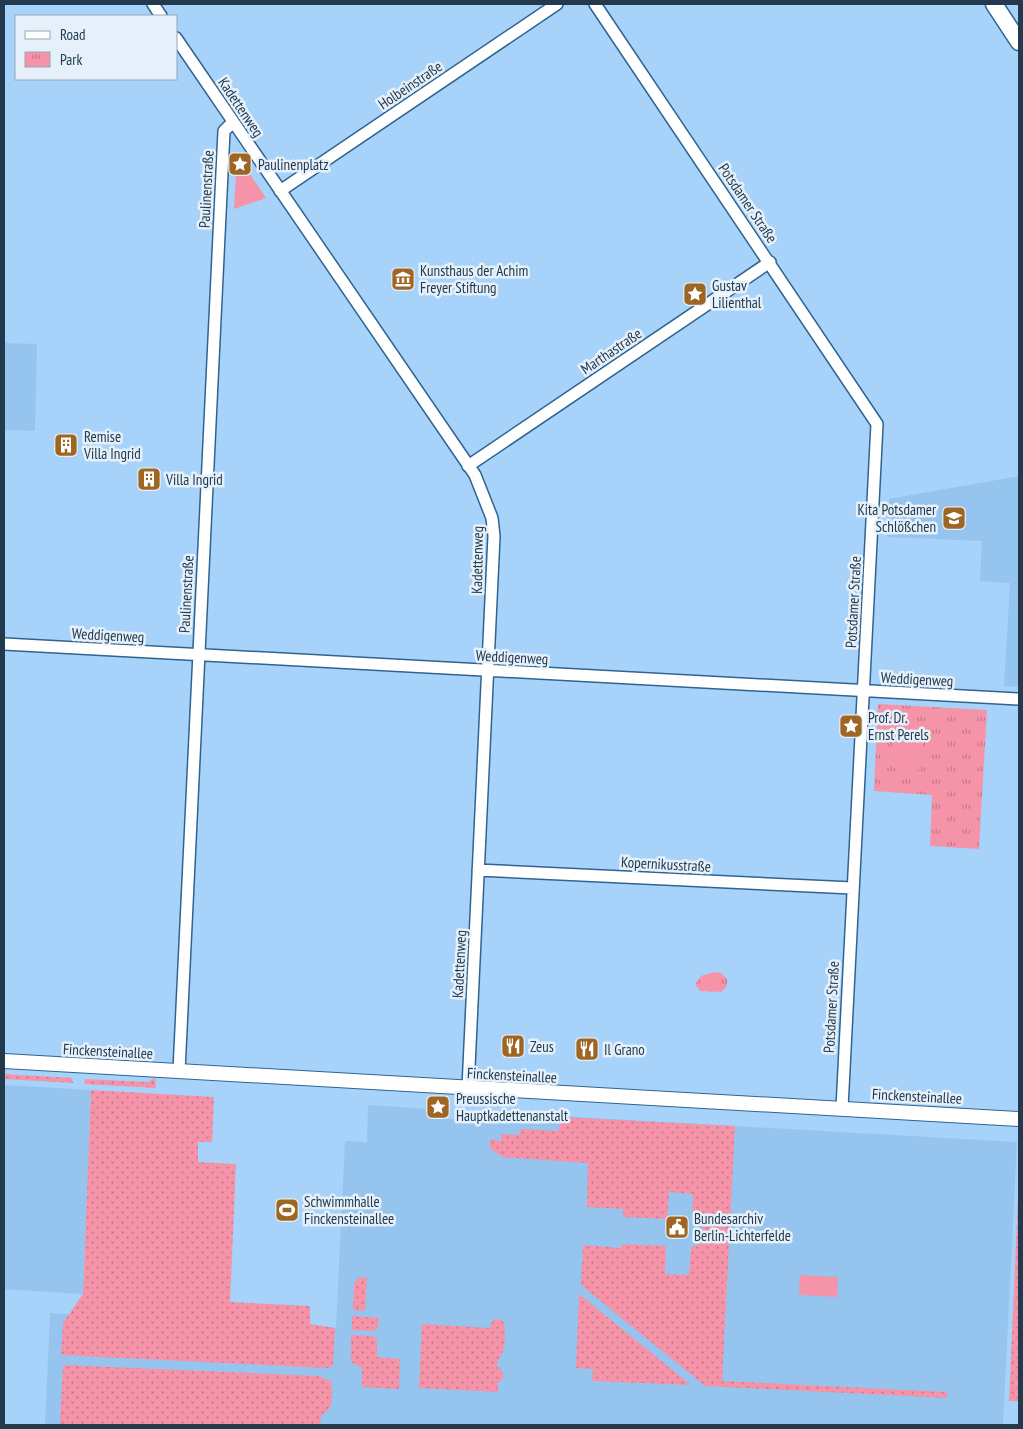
<svg xmlns="http://www.w3.org/2000/svg" width="1023" height="1429" viewBox="0 0 1023 1429" font-family="'PT Sans Narrow',sans-serif">
	<defs>
		<pattern id="grass-dots" width="8" height="8" patternUnits="userSpaceOnUse" patternTransform="scale(1.25)"><rect width="8" height="8" fill="#f593a9"/><path d="M2 2h.1M6 6h.1" fill="none" stroke="#c6798c" stroke-width="1.8" stroke-linecap="round"/></pattern>
		<pattern id="park-tufts" width="24" height="20" patternUnits="userSpaceOnUse" patternTransform="scale(1.25)"><rect width="24" height="20" fill="#f593a9"/><path d="M3 7l-1-3M5 7V3M7 7l1-3M15 17l-1-3M17 17v-4M19 17l1-3" fill="none" stroke="#c6798c"/></pattern>
	</defs>
	<rect width="100%" height="100%" fill="#a7d3fb"/>
	<path fill="#95c4ee" d="M4,343L37,344L35,431L4,430Z
		M1019,476V687L1004,686L1010,583L980,581L982,541L887,537L889,499Z
		M4,1085L91,1090L83,1294L4,1289Z
		M368,1105L444,1110V1119L489,1120V1112L1017,1142L1003,1425H45L50,1313L336,1328L345,1141L367,1142Z"/>
	<path fill="url(#grass-dots)" d="M4,1074L72,1078L73,1083L4,1079Z
		M155,1077L156,1088L84,1084L85,1079L149,1082Z
		M91,1090L214,1097L212,1142H198V1162L236,1164L230,1302L310,1306V1324L335,1328L333,1366L327,1368L61,1355L63,1323L83,1294Z
		M560,1117L735,1126L722,1381L947,1392V1398L705,1386L581,1285L583,1245L621,1248L622,1244L666,1246L665,1274L689,1275L691,1247L700,1244L705,1235L701,1225L692,1221L693,1194L669,1192L667,1219L623,1217V1209L587,1207L588,1163L502,1157L490,1148V1139L501,1141V1134L519,1135L520,1129L559,1131Z
		M1019,1176V1401H1009Z
		M360,1277L367,1278L365,1311L353,1310L354,1283Z
		M579,1294L691,1385L592,1381L593,1369L576,1368Z
		M352,1316L379,1318L377,1329L373,1331L352,1330Z
		M498,1319L503,1321C506,1327 505,1345 503,1351C501,1357 497,1360 497,1367L501,1369L504,1377L498,1383V1392L419,1388L422,1324L490,1328L493,1320Z
		M351,1335L373,1336L377,1339V1357L400,1359L399,1389L362,1387V1368L351,1362Z
		M63,1365L318,1376L331,1381C332,1394 335,1410 321,1415L320,1425H60Z"/>
	<path fill="url(#park-tufts)" d="M878,704L987,710L979,849L930,846L932,795L874,791Z
		M714,972L721,973L727,979V986L721,992L700,991L695,984L701,976Z"/>
	<path fill="#f593a9" d="M239,158L266,198L234,209L237,159Z
		M895,723L923,725L921,770L892,768Z
		M800,1275L838,1277L837,1297L799,1295Z"/>
	<g fill="none" stroke-linecap="round" stroke-linejoin="round">
		<g stroke="#2f6490" stroke-width="14">
			<path id="minor" d="M153,4L161,16
				M595,4L877,424L842,1108
				M176,38L475,475L492,518L494,536L468,1088
				M280,191L557,4
				M468,466L770,262
				M4,644L1019,699
				M478,870L852,888
				M179,1071L220,214L224,131L233,122"/>
		</g>
		<g stroke="#2f6490" stroke-width="16">
			<path id="tertiary" d="M4,1061L1019,1119"/>
		</g>
		<g stroke="#2f6490" stroke-width="19">
			<path id="secondary" d="M994,4L1019,42"/>
		</g>
		<use href="#minor" stroke="#fff" stroke-width="11"/>
		<use href="#tertiary" stroke="#fff" stroke-width="14"/>
		<use href="#secondary" stroke="#fff" stroke-width="16"/>
	</g>
	<defs>
		<g id="sight-square" transform="scale(1.25)"><rect x="-9" y="-9" width="18" height="18" rx="4" fill="#9f6623" stroke="#e5f0fa"/><path d="M0-6L1.8-2.2L6-1.7L2.9 1.2L3.7 5.4L0 3.3L-3.7 5.4L-2.9 1.2L-6-1.7L-1.8-2.2Z" fill="#fff"/></g>
		<g id="museum-square" transform="scale(1.25)"><rect x="-9" y="-9" width="18" height="18" rx="4" fill="#9f6623" stroke="#e5f0fa"/><path d="M0-6L6-3V-2H-6V-3ZM-5-1h2V3h-2ZM-1-1h2V3h-2ZM3-1h2V3H3ZM-6 4H6V6H-6Z" fill="#fff"/></g>
		<g id="building-square" transform="scale(1.25)"><rect x="-9" y="-9" width="18" height="18" rx="4" fill="#9f6623" stroke="#e5f0fa"/><path d="M-4-6H4V6H1V3H-1V6H-4ZM-2.5-4.3h1.7v1.8h-1.7ZM.8-4.3h1.7v1.8H.8ZM-2.5-1h1.7V.8h-1.7ZM.8-1h1.7V.8H.8Z" fill="#fff"/></g>
		<g id="school-square" transform="scale(1.25)"><rect x="-9" y="-9" width="18" height="18" rx="4" fill="#9f6623" stroke="#e5f0fa"/><path d="M0-5L7-2L0 1L-7-2ZM-4 1L0 2.5L4 1V4Q0 6-4 4Z" fill="#fff"/></g>
		<g id="restaurant-square" transform="scale(1.25)"><rect x="-9" y="-9" width="18" height="18" rx="4" fill="#9f6623" stroke="#e5f0fa"/><path d="M-5-6h1v4h1v-4h1v4h1v-4h1v5L-1.5 .5V6h-2V.5L-5-1ZM5-6V6H3V1.5H1.5Q1.5-4 5-6Z" fill="#fff"/></g>
		<g id="stadium-square" transform="scale(1.25)"><rect x="-9" y="-9" width="18" height="18" rx="4" fill="#9f6623" stroke="#e5f0fa"/><path d="M0-5a6.5 5 0 1 0 0 10a6.5 5 0 1 0 0-10ZM-3.5-1.8h7v3.6h-7Z" fill="#fff"/></g>
		<g id="civic-square" transform="scale(1.25)"><rect x="-9" y="-9" width="18" height="18" rx="4" fill="#9f6623" stroke="#e5f0fa"/><path d="M-.6-6.5H3V-4.5H.6V-3L4-1V1h2V6H-6V1h2V-1L-.6-3ZM-1.2 2.5V6h2.4V2.5Z" fill="#fff"/></g>
	</defs>
	<g fill-rule="evenodd">
		<use href="#sight-square" x="240" y="164"/>
		<use href="#museum-square" x="403" y="279"/>
		<use href="#sight-square" x="695" y="294"/>
		<use href="#building-square" x="66" y="445"/>
		<use href="#building-square" x="149" y="479"/>
		<use href="#school-square" x="954" y="518"/>
		<use href="#sight-square" x="851" y="726"/>
		<use href="#restaurant-square" x="513" y="1046"/>
		<use href="#restaurant-square" x="587" y="1049"/>
		<use href="#sight-square" x="438" y="1107"/>
		<use href="#stadium-square" x="287" y="1210"/>
		<use href="#civic-square" x="677" y="1227"/>
	</g>
	<g text-anchor="middle" dominant-baseline="central" stroke-width="5" stroke-linejoin="round" paint-order="stroke">
		<g font-size="15" fill="#233a4e" stroke="#e5f0fa">
			<text transform="translate(410 85) rotate(-34)">Holbeinstraße</text>
			<text transform="translate(241 107) rotate(56)">Kadettenweg</text>
			<text transform="translate(206 189) rotate(-87)">Paulinenstraße</text>
			<text transform="translate(748 203) rotate(56)">Potsdamer Straße</text>
			<text transform="translate(611 351) rotate(-34)">Marthastraße</text>
			<text transform="translate(477 560) rotate(-89)">Kadettenweg</text>
			<text transform="translate(186 594) rotate(-87)">Paulinenstraße</text>
			<text transform="translate(853 602) rotate(-87)">Potsdamer Straße</text>
			<text transform="translate(108 635) rotate(3)">Weddigenweg</text>
			<text transform="translate(512 657) rotate(3)">Weddigenweg</text>
			<text transform="translate(917 679) rotate(3)">Weddigenweg</text>
			<text transform="translate(666 864) rotate(3)">Kopernikusstraße</text>
			<text transform="translate(459 964) rotate(-87)">Kadettenweg</text>
			<text transform="translate(831 1007) rotate(-87)">Potsdamer Straße</text>
			<text transform="translate(108 1051) rotate(3)">Finckensteinallee</text>
			<text transform="translate(512 1075) rotate(3)">Finckensteinallee</text>
			<text transform="translate(917 1096) rotate(3)">Finckensteinallee</text>
		</g>
		<g font-size="15" fill="#233a4e" stroke="#e5f0fa" text-anchor="start">
			<text x="258" y="164">Paulinenplatz</text>
			<text x="420" y="270">Kunsthaus der Achim<tspan x="420" dy="17">Freyer Stiftung</tspan></text>
			<text x="712" y="285">Gustav<tspan x="712" dy="17">Lilienthal</tspan></text>
			<text x="84" y="436">Remise<tspan x="84" dy="17">Villa Ingrid</tspan></text>
			<text x="166" y="479">Villa Ingrid</text>
			<text x="936" y="509" text-anchor="end">Kita Potsdamer<tspan x="936" dy="17">Schlößchen</tspan></text>
			<text x="868" y="717">Prof. Dr.<tspan x="868" dy="17">Ernst Perels</tspan></text>
			<text x="530" y="1046">Zeus</text>
			<text x="604" y="1049">Il Grano</text>
			<text x="456" y="1098">Preussische<tspan x="456" dy="17">Hauptkadettenanstalt</tspan></text>
			<text x="304" y="1201">Schwimmhalle<tspan x="304" dy="17">Finckensteinallee</tspan></text>
			<text x="694" y="1218">Bundesarchiv<tspan x="694" dy="17">Berlin-Lichterfelde</tspan></text>
		</g>
	</g>
	<rect width="1023" height="1429" fill="none" stroke="#233a4e" stroke-width="10"/>
	<rect x="15" y="15" width="162" height="65" fill="#e5f0fa" stroke="#97a7b5"/>
	<rect x="25" y="31" width="25" height="8" fill="#ffffff" stroke="#97a7b5"/>
	<text x="60" y="40" font-size="15" fill="#233a4e">Road</text>
	<rect x="25" y="52" width="25" height="15" fill="url(#park-tufts)" stroke="#97a7b5"/>
	<text x="60" y="65" font-size="15" fill="#233a4e">Park</text>
</svg>
